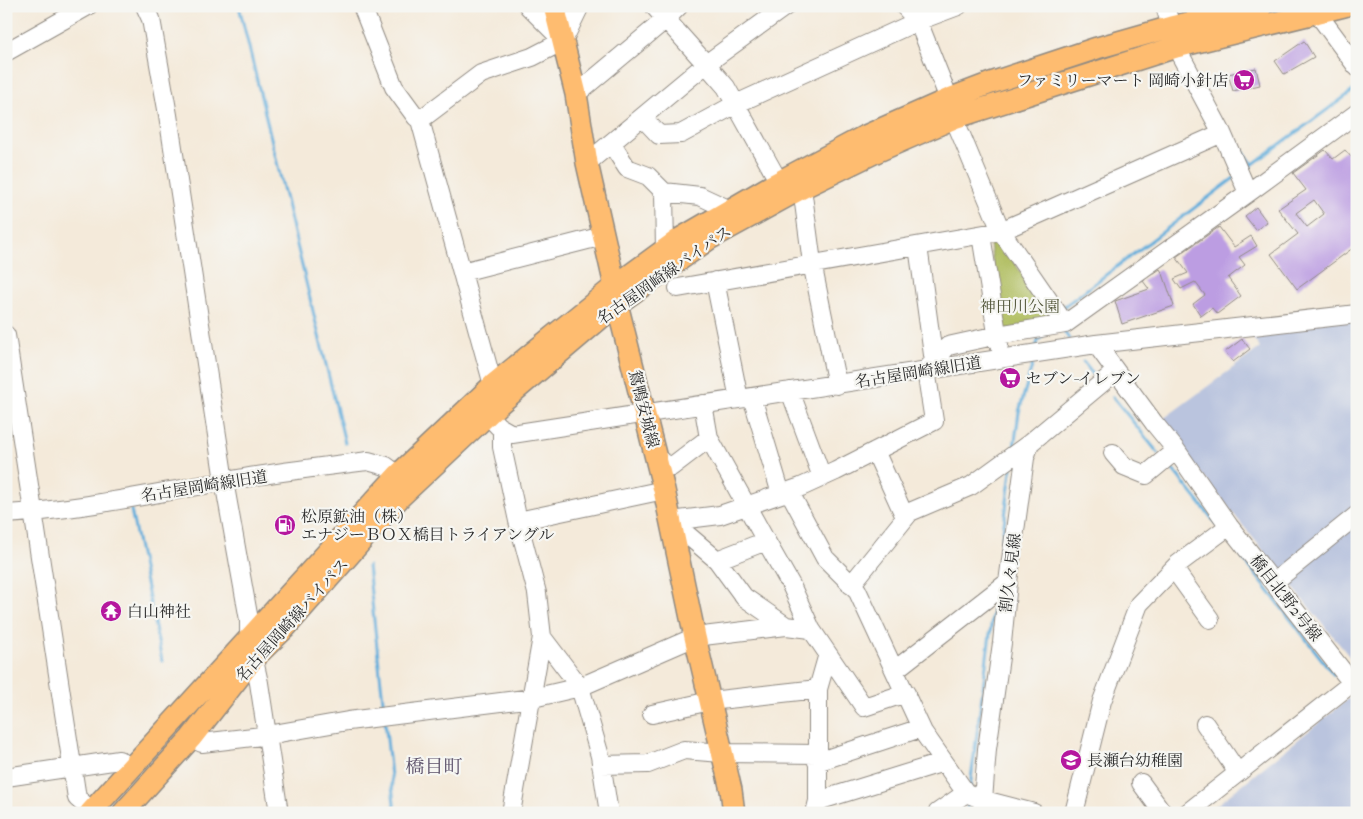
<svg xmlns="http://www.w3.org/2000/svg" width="1363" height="819" viewBox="0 0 1363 819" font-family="'IM FELL French Canon','Noto Serif JP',serif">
	<rect width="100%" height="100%" fill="#f6f6f2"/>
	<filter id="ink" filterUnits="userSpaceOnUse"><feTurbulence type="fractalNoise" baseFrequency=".02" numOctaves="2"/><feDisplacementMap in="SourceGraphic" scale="10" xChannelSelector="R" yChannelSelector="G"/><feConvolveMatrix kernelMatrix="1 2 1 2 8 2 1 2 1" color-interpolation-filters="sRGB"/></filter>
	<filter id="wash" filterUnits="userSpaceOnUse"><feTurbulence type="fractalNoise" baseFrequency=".0096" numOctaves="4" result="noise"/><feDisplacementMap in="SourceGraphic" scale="20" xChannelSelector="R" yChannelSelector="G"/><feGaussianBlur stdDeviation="1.12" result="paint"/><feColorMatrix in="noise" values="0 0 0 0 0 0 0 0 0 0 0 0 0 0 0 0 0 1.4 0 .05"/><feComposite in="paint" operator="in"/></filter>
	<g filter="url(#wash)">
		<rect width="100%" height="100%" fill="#f4eada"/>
		<path fill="#bac4de" d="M1357,316V666L1159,422L1260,348L1246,329Z
			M1357,692V813H1207Z"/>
		<path fill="#b0be60" stroke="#6e7446" d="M999,242L1057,321L1002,330L990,244Z"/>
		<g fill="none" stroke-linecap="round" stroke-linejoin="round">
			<path stroke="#62aedb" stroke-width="3" d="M239,6L345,443
				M1234,141L1253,164
				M1245,170L1357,88
				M1062,308L1234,178
				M1064,331L1069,339
				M1036,348L1038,341L1044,334
				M1083,362L1097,379
				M1113,397L1158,453
				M1014,448L1019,412L1034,359
				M1170,466L1218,526
				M131,510L162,661
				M1242,557L1334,675
				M368,566L384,710
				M996,584L1012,464
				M385,721L395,813
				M970,787L994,603
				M967,813L968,801"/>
		</g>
		<g id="blocks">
			<path fill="#bc9de2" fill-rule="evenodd" d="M1304,41L1314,57L1284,74L1275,61Z
				M1256,68L1260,85L1233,91L1228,74Z
				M1325,150L1333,159L1345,150L1352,158L1357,154V245L1297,289L1271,254L1298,234L1278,209L1306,190L1293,173ZM1314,200L1324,214L1307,227L1296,213Z
				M1256,207L1267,222L1256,230L1245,216Z
				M1219,227L1234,247L1251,236L1257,246L1239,257L1245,265L1228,278L1241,296L1217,314L1212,308L1201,316L1193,304L1205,295L1195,282L1181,289L1174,279L1188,273L1176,257Z
				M1160,269L1163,274L1174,306L1122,324L1115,301L1149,289L1143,281Z
				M1242,339L1250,349L1233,362L1225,352Z"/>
		</g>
	</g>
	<g filter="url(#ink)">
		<use href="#blocks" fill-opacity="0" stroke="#908a82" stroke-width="1"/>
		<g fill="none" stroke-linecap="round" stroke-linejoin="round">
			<g stroke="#908a82" stroke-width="20">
				<path id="minor" d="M145,6L151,19L168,115L224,481L249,620V638L259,683L279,813
					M362,6L394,87L416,117L420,120L493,385
					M528,6L563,41
					M654,6L706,64L726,87L779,182
					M904,6L918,21L949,99
					M1165,6L1171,27
					M1312,6L1357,67
					M1176,47L1222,133L1248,193
					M6,52L88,6
					M576,94L666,19L679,6
					M643,118L659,135L681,134L736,104L918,21L958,6
					M954,118L1001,231L1065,324
					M420,120L481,74L532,57L563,41L580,6
					M611,143L627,168L648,176L664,192L700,196L730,210
					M587,163L706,64L786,6
					M802,188L812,263L837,385
					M664,192L665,250
					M981,235L999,345
					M918,246L934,362
					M462,272L603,236
					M715,281L739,399
					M678,288L1001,231L1222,133
					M6,335L77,798L92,811
					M1096,344L1154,423L1176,450L1229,526L1352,683L1187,813
					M790,391L822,477
					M752,397L781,494
					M703,404L709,438L766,541
					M488,415L498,426L512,434L1096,344L1357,314
					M502,429V447L518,521L537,593L542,637L511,813
					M875,451L905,517
					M1113,453L1124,466L1146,475L1176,450
					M656,458L671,467L709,438
					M789,491L825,558L857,590L923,732L966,793L984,800L1034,813
					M6,514C78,510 150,494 221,482C269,473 319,467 368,461L386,466L398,475
					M518,521L664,490
					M671,521L720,515L801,487L836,471L934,421L926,370L948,346L998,335L1065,324L1248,193L1357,113
					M671,521L717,560L744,597L786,626
					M717,560L766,541L791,585L811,629
					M1174,569L1210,619
					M1274,582L1357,515
					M851,585L910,512L971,486L1030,443L1115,372
					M542,637L580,687L600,756L609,813
					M895,670L1008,582
					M652,714L710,701L818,689
					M1205,724L1238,773
					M191,738L202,743L262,736L348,721L533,698L580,687L695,637L786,626L811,629L864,707L906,693
					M817,762L921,728
					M601,765L648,764L684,750L722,753L817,754
					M6,777L119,760L131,768
					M1141,783L1163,813
					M818,801L944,762
					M815,813L818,801V689L828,654
					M937,813L966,793
					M982,813L987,749L1002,643L1008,582L1022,480L1025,458L1030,443
					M1074,813L1102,701L1139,604L1178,564L1229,526"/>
			</g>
			<g stroke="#908a82" stroke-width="24">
				<path id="major" d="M554,6L576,94L587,163L615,286L617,304L664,490L695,637L731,790L734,813
					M90,813L398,475L493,385L615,286L678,240L771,186L863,137L949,99L991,83L1097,48L1171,27L1262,6
					M123,813L191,738L253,659L284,629L400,497L498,405L617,304L709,239L802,188L878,151L954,118L1176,47L1344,6"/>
			</g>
			<use href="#minor" stroke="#fff" stroke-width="18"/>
			<use href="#major" stroke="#febc70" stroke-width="21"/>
		</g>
	</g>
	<defs>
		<g id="supermarket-disc" transform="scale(1.125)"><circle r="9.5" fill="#b5179e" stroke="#f6f6f2"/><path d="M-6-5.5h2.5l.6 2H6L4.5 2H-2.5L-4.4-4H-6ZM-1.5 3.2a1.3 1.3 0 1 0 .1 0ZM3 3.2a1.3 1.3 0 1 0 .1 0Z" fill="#fff"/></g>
		<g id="fuel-disc" transform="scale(1.125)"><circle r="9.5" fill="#b5179e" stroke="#f6f6f2"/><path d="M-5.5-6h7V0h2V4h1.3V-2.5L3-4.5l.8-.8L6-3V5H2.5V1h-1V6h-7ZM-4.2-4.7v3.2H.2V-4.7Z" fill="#fff"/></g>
		<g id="temple-disc" transform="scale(1.125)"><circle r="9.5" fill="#b5179e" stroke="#f6f6f2"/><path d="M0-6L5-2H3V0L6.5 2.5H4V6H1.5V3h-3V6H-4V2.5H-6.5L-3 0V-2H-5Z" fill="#fff"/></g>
		<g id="school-disc" transform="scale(1.125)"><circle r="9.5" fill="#b5179e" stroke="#f6f6f2"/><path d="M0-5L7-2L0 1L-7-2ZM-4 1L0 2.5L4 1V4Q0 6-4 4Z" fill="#fff"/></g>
	</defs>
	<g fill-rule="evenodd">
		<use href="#supermarket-disc" x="1244" y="80"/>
		<use href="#supermarket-disc" x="1010" y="378"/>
		<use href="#fuel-disc" x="285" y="525"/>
		<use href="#temple-disc" x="111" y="611"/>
		<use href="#school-disc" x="1071" y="760"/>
	</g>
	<g text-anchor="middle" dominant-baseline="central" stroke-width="4.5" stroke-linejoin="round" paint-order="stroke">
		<g font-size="16" fill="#2b2b2b" stroke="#f6f6f2" text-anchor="start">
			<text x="1228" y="80" text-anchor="end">ファミリーマート 岡崎小針店</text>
			<text x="1026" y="378">セブン-イレブン</text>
			<text x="301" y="516">松原鉱油（株）<tspan x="301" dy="18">エナジーＢＯＸ橋目トライアングル</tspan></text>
			<text x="127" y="611">白山神社</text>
			<text x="1087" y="760">長瀬台幼稚園</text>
		</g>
		<g font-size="16" fill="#2b2b2b" stroke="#f6f6f2">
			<text transform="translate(664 275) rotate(-35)">名古屋岡崎線バイパス</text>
			<text transform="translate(918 372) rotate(-9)">名古屋岡崎線旧道</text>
			<text transform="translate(644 409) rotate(76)">鴛鴨安城線</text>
			<text transform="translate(204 486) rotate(-9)">名古屋岡崎線旧道</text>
			<text transform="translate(1010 573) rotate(-83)">割久々見線</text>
			<text transform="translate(1286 598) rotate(52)">橋目北野2号線</text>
			<text transform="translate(292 620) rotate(-48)">名古屋岡崎線バイパス</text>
		</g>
		<g font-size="16" fill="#53573b" stroke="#f6f6f2">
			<text x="1020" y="306">神田川公園</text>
		</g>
		<g font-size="19" fill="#5e536b" stroke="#f6f6f2">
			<text x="434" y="767">橋目町</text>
		</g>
	</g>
	<rect width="1363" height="819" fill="none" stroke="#f6f6f2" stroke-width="25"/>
</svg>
